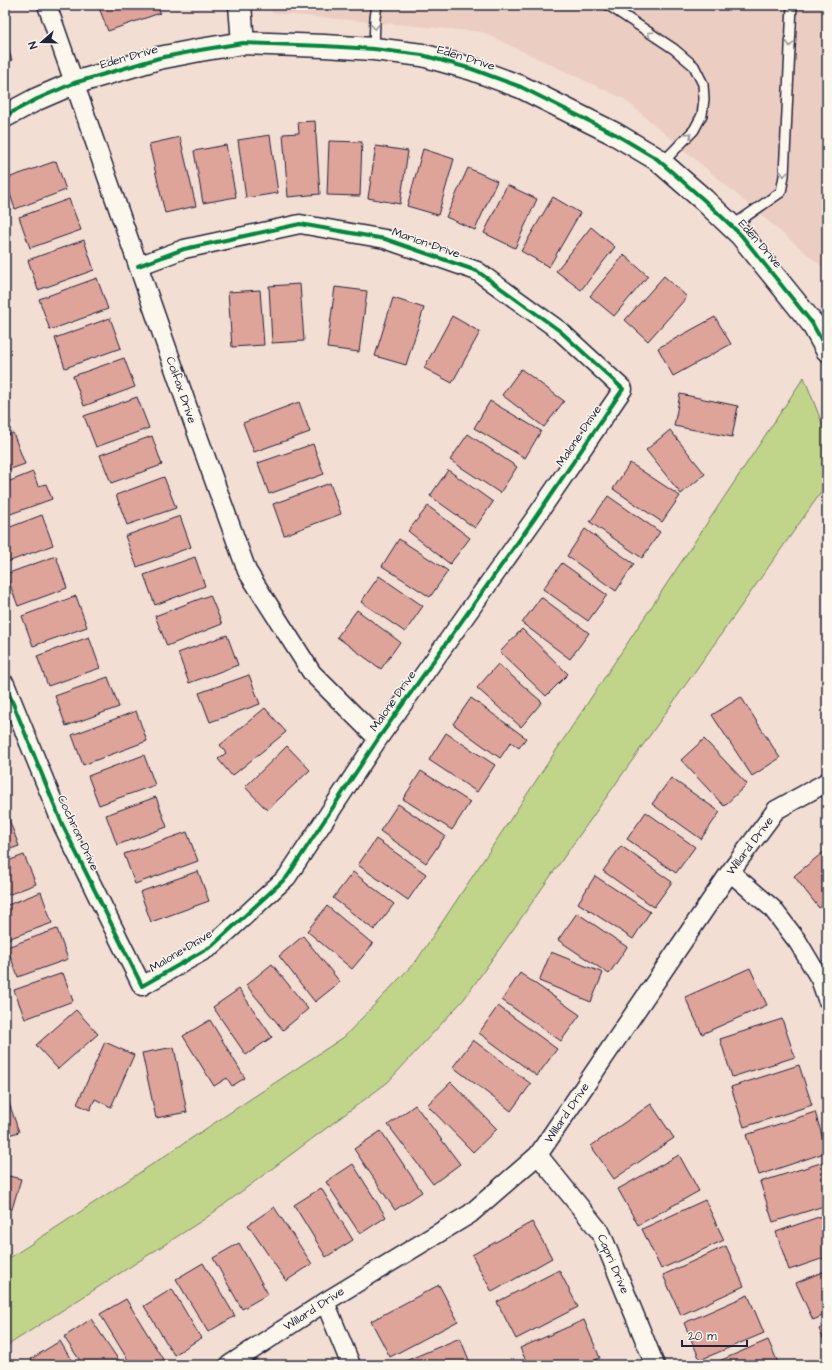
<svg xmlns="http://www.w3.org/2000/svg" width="832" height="1370" viewBox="0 0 832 1370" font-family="'Architects Daughter',sans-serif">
	<rect width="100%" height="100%" fill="#f2ded3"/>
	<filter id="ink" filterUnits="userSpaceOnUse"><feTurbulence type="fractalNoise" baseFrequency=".025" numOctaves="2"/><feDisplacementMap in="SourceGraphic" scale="8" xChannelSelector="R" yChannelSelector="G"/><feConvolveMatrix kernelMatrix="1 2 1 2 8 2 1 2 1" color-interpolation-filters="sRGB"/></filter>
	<g filter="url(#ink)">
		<path fill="#eccdc2" d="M271,5H827V271L624,99L482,32L272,13Z"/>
		<path fill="#c1d58a" stroke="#727c62" d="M804,377L827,436V484L464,999L388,1082L206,1218L5,1347V1261L112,1191L344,1037L417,960Z"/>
		<path fill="#dea49a" stroke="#22223b" d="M98,5H157L160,13L108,31Z
			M5,41L12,60L5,63Z
			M315,121L320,194L288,197L283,134L299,133L298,122Z
			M270,135L278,193L246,198L238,140Z
			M180,137L196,206L165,213L149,144Z
			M329,141L362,142L360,196L327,195Z
			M226,145L236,197L203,203L194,151Z
			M376,146L408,151L400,204L368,198Z
			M423,149L454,159L438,215L407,206Z
			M56,161L66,190L15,209L5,179Z
			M468,168L497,181L475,230L446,217Z
			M507,185L537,199L515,248L484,233Z
			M553,197L580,213L549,267L521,251Z
			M69,199L81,230L30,248L19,217Z
			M591,227L615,247L581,290L556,271Z
			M84,240L94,270L38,290L28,260Z
			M624,255L648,276L614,316L590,296Z
			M664,276L687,297L648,341L625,320Z
			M97,278L108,309L50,330L39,299Z
			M300,284L304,341L272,343L269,286Z
			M335,287L367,291L359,352L327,348Z
			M260,290L264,345L232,347L228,292Z
			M393,298L424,308L406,365L375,356Z
			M452,316L480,332L452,383L424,368Z
			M715,317L731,344L673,376L658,348Z
			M110,318L121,348L65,368L55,338Z
			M124,358L135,387L84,406L73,376Z
			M521,369L564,401L544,427L502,395Z
			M680,394L738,406L732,437L674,426Z
			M137,397L149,428L96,447L84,416Z
			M490,401L541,431L525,458L474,428Z
			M299,402L310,432L254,452L243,423Z
			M5,407L11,423L5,425Z
			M670,430L705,474L681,494L646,450Z
			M13,433L25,464L5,471V436Z
			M468,434L517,467L500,493L450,460Z
			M152,436L162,465L111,483L100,455Z
			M313,444L324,474L269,494L258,463Z
			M630,463L680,496L662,522L613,489Z
			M448,470L493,502L475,528L430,496Z
			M33,472L38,486L46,484L52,499L5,516V483Z
			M164,477L176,508L127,525L116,495Z
			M330,483L341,514L284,535L273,504Z
			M608,496L660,532L642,558L590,522Z
			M428,506L470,538L450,564L408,531Z
			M42,515L53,545L5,563V529Z
			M180,516L191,547L137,567L125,536Z
			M585,529L634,564L616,591L567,556Z
			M399,539L448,571L430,597L382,566Z
			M56,556L67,588L18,606L6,574Z
			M195,557L205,586L155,605L144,575Z
			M562,563L607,595L588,621L543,589Z
			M379,576L423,606L405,632L361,602Z
			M210,595L222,624L167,646L155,616Z
			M76,596L87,627L33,646L22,616Z
			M541,597L589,633L570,659L522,623Z
			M357,610L400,642L381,669L337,637Z
			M522,629L568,674L546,696L500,652Z
			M227,635L238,665L189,683L178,653Z
			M89,637L100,668L48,686L37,656Z
			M498,664L542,702L521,727L477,688Z
			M249,675L260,704L210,722L199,693Z
			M108,677L119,707L66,726L55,696Z
			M741,697L780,758L752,776L712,715Z
			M471,698L526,738L519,748L511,742L500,758L453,724Z
			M265,708L286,732L232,776L218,759L226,753L220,745Z
			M136,711L147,741L83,765L72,735Z
			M446,733L495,765L477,792L429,760Z
			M704,739L747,784L724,806L681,760Z
			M287,746L310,770L267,810L245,787Z
			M144,755L155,785L99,805L88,776Z
			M421,771L470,802L452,830L403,799Z
			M671,778L720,812L701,839L652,804Z
			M156,797L167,827L117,845L106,815Z
			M398,804L445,836L426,863L380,831Z
			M646,812L695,847L676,873L627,839Z
			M8,817L19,846L5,851V818Z
			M187,832L198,861L135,884L124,854Z
			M376,839L426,874L408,900L358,865Z
			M621,846L672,882L654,907L603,871Z
			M827,849V902L819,908L794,876Z
			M24,855L36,884L5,896V862Z
			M198,871L209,901L151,922L140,892Z
			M353,872L394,904L374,930L333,898Z
			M595,876L650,912L633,939L578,903Z
			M41,892L52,923L5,940V906Z
			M327,906L373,944L352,969L307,931Z
			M577,913L627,947L609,974L558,940Z
			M57,929L68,959L18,977L7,947Z
			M303,936L340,982L315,1002L279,956Z
			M551,952L603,973L591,1002L539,981Z
			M272,964L308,1009L283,1030L246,985Z
			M750,968L767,1005L702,1034L685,997Z
			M63,973L73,1001L25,1019L14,990Z
			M520,973L580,1015L561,1041L502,1000Z
			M239,989L272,1037L246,1055L213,1007Z
			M498,1006L557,1049L537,1076L479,1033Z
			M76,1010L98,1034L58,1069L36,1045Z
			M782,1019L795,1057L732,1077L720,1039Z
			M210,1020L245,1078L232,1086L227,1078L214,1086L183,1036Z
			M473,1040L531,1084L511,1111L453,1067Z
			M105,1042L134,1055L111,1107L95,1099L90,1110L77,1104Z
			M174,1047L187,1112L156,1118L142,1053Z
			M799,1065L812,1105L744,1127L731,1087Z
			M451,1082L497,1129L473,1152L427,1105Z
			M8,1100L19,1132L5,1136V1101Z
			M651,1104L674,1138L614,1179L591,1146Z
			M415,1105L460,1164L433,1184L388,1125Z
			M815,1112L827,1152L759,1175L746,1135Z
			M381,1131L422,1192L395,1210L354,1149Z
			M679,1155L699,1191L638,1225L618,1189Z
			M827,1161V1205L773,1222L760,1182Z
			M353,1164L386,1217L360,1234L326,1182Z
			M5,1175L21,1179L12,1209L5,1207Z
			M321,1188L353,1240L326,1257L294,1205Z
			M705,1200L724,1240L661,1269L642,1229Z
			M274,1207L312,1264L286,1281L248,1225Z
			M827,1214V1257L789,1270L776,1232Z
			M532,1222L552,1258L492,1292L472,1255Z
			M239,1243L268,1294L242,1309L213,1258Z
			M726,1246L744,1286L681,1315L663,1275Z
			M203,1263L235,1316L208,1332L176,1279Z
			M559,1270L578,1307L516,1339L497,1302Z
			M827,1270V1314L813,1320L796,1283Z
			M439,1285L458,1321L390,1357L371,1321Z
			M172,1289L201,1338L174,1355L144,1306Z
			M748,1295L764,1333L700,1360L684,1323Z
			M126,1299L164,1361L157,1365H131L100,1314Z
			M91,1319L122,1365H83L64,1337Z
			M584,1320L600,1358L583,1365H528L520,1348Z
			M827,1325V1347L819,1329Z
			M460,1338L471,1365H396Z
			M768,1340L779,1365H710Z
			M60,1341L74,1365H35L31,1359Z"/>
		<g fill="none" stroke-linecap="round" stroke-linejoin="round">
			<g stroke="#22223b" stroke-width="12">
				<path id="service" d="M608,5L674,49L694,66L703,84L704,99L702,115L694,130L662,163
					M374,49L375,18L377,5
					M732,226L781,192L784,176L792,5"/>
			</g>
			<g stroke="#22223b" stroke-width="21">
				<path id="minor" d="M47,5L189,411L247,571L312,673L378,739
					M5,684L63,826L142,986L212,946L287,877L378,739L535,518L623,389L560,331L477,271L385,239L300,224L184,249L138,266
					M730,872L772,908L798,942L820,979L827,999
					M538,1155L601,1233L655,1365
					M325,1302L351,1365
					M229,1365L325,1302L470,1214L538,1155L730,872L776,810L827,782"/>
			</g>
			<g stroke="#22223b" stroke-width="25">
				<path id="tertiary" d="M240,5L243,43
					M5,116L37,99L74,83L159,58L200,50L243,43L324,46L374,49L422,55L472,69L521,87L615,134L657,159L704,200L741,235L812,323L827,350"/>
			</g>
			<use href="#service" stroke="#fbf7ec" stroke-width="9"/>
			<use href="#minor" stroke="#fbf7ec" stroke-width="18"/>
			<use href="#tertiary" stroke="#fbf7ec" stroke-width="22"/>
			<g stroke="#fbf7ec" stroke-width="6">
				<path id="cycleway" d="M5,116L37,99L74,83L159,58L200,50L243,43L324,46L374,49L422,55L472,69L521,87L615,134L657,159L704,200L741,235L812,323L827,350
					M5,684L63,826L142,986L212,946L287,877L378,739L535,518L623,389L560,331L477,271L385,239L300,224L184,249L138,266"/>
			</g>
			<use href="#cycleway" stroke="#00873e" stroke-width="4"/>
		</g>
		<defs><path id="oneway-chevron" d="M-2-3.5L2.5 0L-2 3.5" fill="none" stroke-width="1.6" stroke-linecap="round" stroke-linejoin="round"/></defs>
		<g stroke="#99979c">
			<use href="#oneway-chevron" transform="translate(375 27) rotate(91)"/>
			<use href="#oneway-chevron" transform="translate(650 34) rotate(-146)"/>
			<use href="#oneway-chevron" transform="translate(790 44) rotate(93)"/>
			<use href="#oneway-chevron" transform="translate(689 135) rotate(-46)"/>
			<use href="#oneway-chevron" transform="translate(784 174) rotate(95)"/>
		</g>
	</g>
	<g text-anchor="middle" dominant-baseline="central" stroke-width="3" stroke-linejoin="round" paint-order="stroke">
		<g font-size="12" fill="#22223b" stroke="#fbf7ec">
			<text transform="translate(129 57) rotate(-16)">Eden Drive</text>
			<text transform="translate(466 58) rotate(17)">Eden Drive</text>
			<text transform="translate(426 243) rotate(19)">Marion Drive</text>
			<text transform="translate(760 244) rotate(49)">Eden Drive</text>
			<text transform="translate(181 390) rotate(71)">Colfax Drive</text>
			<text transform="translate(579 436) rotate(-56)">Malone Drive</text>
			<text transform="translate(393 701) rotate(-55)">Malone Drive</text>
			<text transform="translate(78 833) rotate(65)">Cochron Drive</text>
			<text transform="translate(750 846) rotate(-53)">Willard Drive</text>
			<text transform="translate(181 951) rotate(-31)">Malone Drive</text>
			<text transform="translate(567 1113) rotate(-56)">Willard Drive</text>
			<text transform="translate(613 1264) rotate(67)">Capri Drive</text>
			<text transform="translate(314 1309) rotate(-33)">Willard Drive</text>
		</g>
	</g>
	<rect width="832" height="1370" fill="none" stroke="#fbf7ec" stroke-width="20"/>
	<rect x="10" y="10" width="812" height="1350" fill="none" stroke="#22223b" stroke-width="1.5" filter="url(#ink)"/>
	<g transform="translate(42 42) rotate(250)" stroke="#fbf7ec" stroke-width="3" paint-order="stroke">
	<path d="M0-3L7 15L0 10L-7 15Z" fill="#22223b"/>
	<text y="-6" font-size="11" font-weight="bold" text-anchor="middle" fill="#22223b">N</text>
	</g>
	<path d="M682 1340v6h65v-6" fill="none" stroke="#22223b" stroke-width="2"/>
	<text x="688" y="1340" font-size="12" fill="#22223b" stroke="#fbf7ec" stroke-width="3" paint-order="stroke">20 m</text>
</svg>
